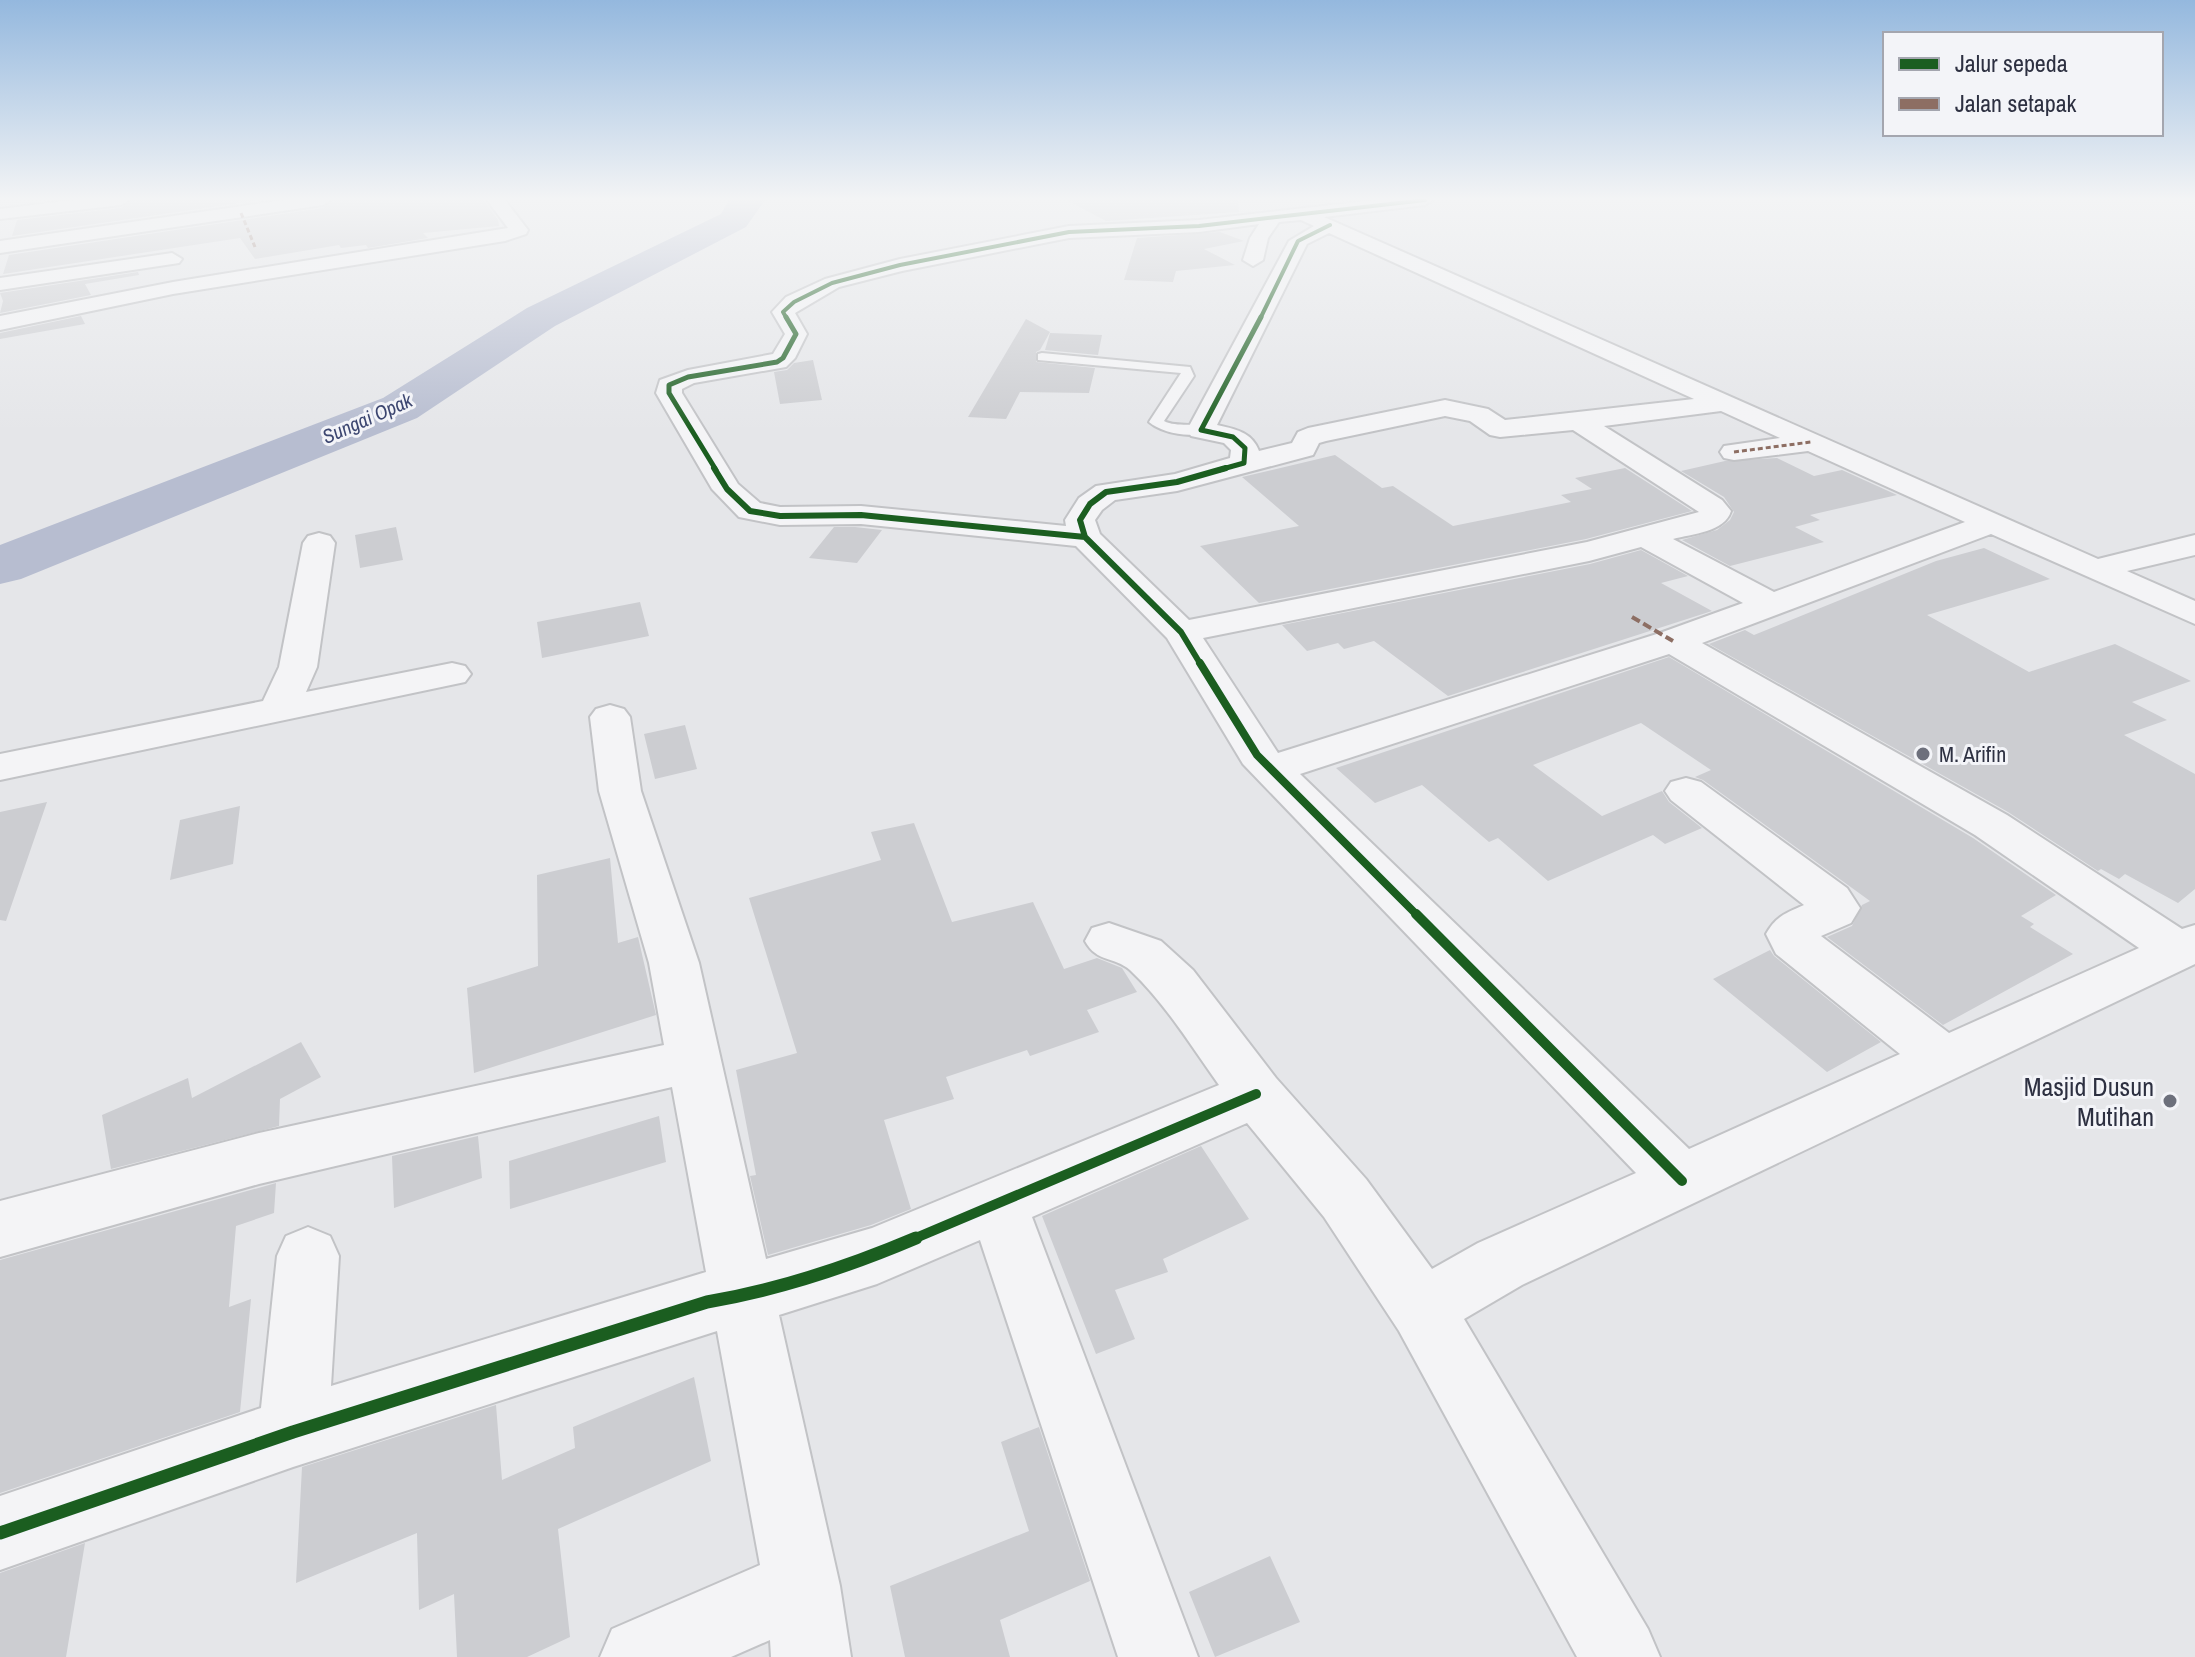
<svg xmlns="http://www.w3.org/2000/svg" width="2195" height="1657" viewBox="0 0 2195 1657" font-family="'Archivo Narrow',sans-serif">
	<rect width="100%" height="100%" fill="#e5e6e9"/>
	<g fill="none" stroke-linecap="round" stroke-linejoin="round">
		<path fill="#b7bdd0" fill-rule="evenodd" d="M729,200H765L746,227L555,326L417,418L21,579L0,584V545L383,398L527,308L721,214Z"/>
	</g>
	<path fill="#cccdd1" d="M132,200H260L12,236L17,220L121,208Z
		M334,200H484L498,220L499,226L423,233L428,238L368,248L366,245L341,248L339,245L255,259L240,238L3,274L9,255L323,208Z
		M1066,200H1238L1239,212L1106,221Z
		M1220,232L1244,241L1204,249L1235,265L1176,271L1173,282L1124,280L1137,238Z
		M138,272L139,275L85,284L91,295L0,313L3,301L0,293Z
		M81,316L85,324L0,339V333Z
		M1026,319L1050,332L1040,350L1036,352V362L1095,368L1089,393L1020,392L1006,419L968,417Z
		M1050,333L1102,335L1098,355L1045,350Z
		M813,360L822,400L780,404L774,372L787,370L794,363Z
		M1335,455L1382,488L1393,486L1453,526L1571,502L1561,495L1592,489L1575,478L1625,468L1692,511L1586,539L1259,603L1200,546L1299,526L1242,477Z
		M1777,458L1814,476L1842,470L1897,495L1810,515L1820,520L1795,527L1824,542L1730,566L1682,540L1717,530L1730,520L1734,512L1724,497L1681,471L1725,461Z
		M396,527L403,560L360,568L355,535Z
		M834,527H855L882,530L857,563L809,558Z
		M1984,548L2050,579L1927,615L2029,672L2115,644L2191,681L2132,702L2167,720L2124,735L2195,774V889L2178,903L2125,874L2119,879L2101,869L2098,871L2008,812L1709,644L1745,630L1754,635L1936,561Z
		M1641,550L1688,576L1661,583L1712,611L1448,696L1374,641L1344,649L1338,643L1307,651L1282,625L1590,564Z
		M640,602L649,636L542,658L537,622Z
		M1669,657L1973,838L2056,895L2021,916L2034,924L2030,927L2073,954L1943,1025L1827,937L1852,926L1862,905L1870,901L1703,780L1695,777L1711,770L1641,723L1533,765L1602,816L1662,791L1669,802L1702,828L1665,844L1653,835L1548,881L1498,838L1489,842L1422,785L1375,803L1336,768Z
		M685,725L697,769L655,779L644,734Z
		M47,802L6,921L0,920V812Z
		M240,806L233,864L170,880L180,820Z
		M914,823L952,922L1033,902L1064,969L1097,958L1122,968L1137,992L1087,1010L1099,1032L1030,1056L1027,1050L946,1077L954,1099L884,1120L911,1209L871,1225L768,1255L750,1176L756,1175L736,1070L797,1053L749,898L881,860L871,832Z
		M610,858L618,943L638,937L656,1015L474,1073L467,988L538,966L537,875Z
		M1770,950L1774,956L1881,1042L1827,1072L1713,979Z
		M301,1042L321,1077L280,1099L279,1126L111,1169L102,1115L188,1078L192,1098Z
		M659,1116L666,1162L510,1209L509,1161Z
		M478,1136L482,1178L394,1208L392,1156Z
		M1201,1146L1249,1219L1163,1259L1168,1272L1115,1290L1135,1339L1096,1354L1042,1216Z
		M276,1183L274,1213L236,1226L229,1307L251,1299L240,1412L0,1493V1260Z
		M694,1377L711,1461L558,1529L570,1637L527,1657H457L454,1594L419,1610L417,1533L296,1583L302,1467L496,1405L502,1480L575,1448L573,1427Z
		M1039,1427L1090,1581L1000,1620L1010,1657H905L890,1586L1029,1531L1001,1442Z
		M85,1543L66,1657H0V1573Z
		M1270,1556L1300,1622L1215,1657L1189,1592Z"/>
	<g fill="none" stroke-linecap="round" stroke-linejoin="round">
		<g stroke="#c2c3c6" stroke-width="4">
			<path id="lane" d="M1042,353L1190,367L1194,376L1164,421C1177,428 1196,421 1208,430C1194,440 1162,433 1149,422L1181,373L1038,360V354Z"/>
		</g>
		<g stroke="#c2c3c6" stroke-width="4">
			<path id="street" d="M73,200H129L121,205L0,219V209Z
				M284,200H331L323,205L0,253V241Z
				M487,200H505L528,230L526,234L505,241L173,294L0,330V316L173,282L508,228Z
				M1375,200H1433L1425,205L1324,217L2098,559L2195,535V555L2127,571L2195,601V624L1991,534L1702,643L2007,815L2182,929L2195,925V964L1522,1285L1464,1319L1648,1629L1660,1657H1577L1399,1331L1324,1217L1247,1123L1032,1217L1198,1657H1118L980,1240L877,1284L779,1315L840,1586L851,1657H771L770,1640L731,1657H600L612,1629L760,1565L717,1331L293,1467L0,1570V1496L261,1408L277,1256L286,1236L308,1227L330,1236L339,1256L331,1386L706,1272L672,1087L259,1184L0,1257V1201L259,1133L664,1045L649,963L599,791L590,717L596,709L610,705L624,709L630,717L641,791L699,963L766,1259L872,1228L1219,1085C1191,1046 1166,1004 1130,970C1114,956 1097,963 1085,941L1092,928L1109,923L1161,941L1193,970L1276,1078L1366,1179L1432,1269L1478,1243L1636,1173L1243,764L1167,638L1076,546L861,524L780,525L739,517L712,489L656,393L660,380L688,370L773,354L785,334L772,312L786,297L825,279L900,259L1069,226L1199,220ZM1301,220L1314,226L1289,241L1187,430L1191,436L1224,443L1231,450L1230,458L1175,474L1096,486L1079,498L1065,520L1066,526L861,506L780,507L760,503L738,484L682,393V389L694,383L786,367L795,358L807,334L795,313L839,287L902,271L1069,238L1199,232L1259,224L1250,238L1243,260L1253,266L1263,260L1268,238L1279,222ZM1329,233L1694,399L1505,420L1488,409L1445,400L1308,428L1298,432L1292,443L1259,451C1252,432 1235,429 1217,425L1307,244ZM1721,411L1780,438L1724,446L1720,452L1724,458L1734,460L1808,451L1965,522L1774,592L1673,539C1692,534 1725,532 1731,511L1722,500L1604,426ZM1445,416L1470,421L1490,435L1500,437L1573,430L1699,512L1587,542L1189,620L1100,534L1095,520L1102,510L1115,500L1177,491L1313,455L1319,443L1326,441ZM1641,547L1743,603L1660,633L1278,753L1203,638L1589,561ZM1669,654L1975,835L2139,948L1949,1033L1821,936L1851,923L1860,908L1847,888L1701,782L1686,778L1671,782L1665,791L1671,800L1804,905C1786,913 1776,916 1766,934L1776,954L1900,1054L1689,1149L1300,774Z
				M172,253L182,259L179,263L0,290V278Z
				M319,533L330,536L335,543L317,667L306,692L452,663L465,666L471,674L465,682L0,780V754L263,701L279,667L303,543L308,536Z"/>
		</g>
		<use href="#lane" fill="#f4f4f6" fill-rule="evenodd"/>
		<use href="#street" fill="#f4f4f6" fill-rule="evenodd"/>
		<path stroke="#8d6e63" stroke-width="3" stroke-dasharray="5 3" stroke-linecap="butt" d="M241,213L255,247
			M1734,452L1811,442"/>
		<path stroke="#8d6e63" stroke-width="4" stroke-dasharray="9 4" stroke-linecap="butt" d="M1632,617L1673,641"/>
		<g stroke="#f3f4f8" stroke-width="6">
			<path id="cycleway-far5" d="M787,319L783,312L794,302L832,283L900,265L1069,232L1199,226L1425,200
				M1260,319L1298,241L1330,225"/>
		</g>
		<g stroke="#f3f4f8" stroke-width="8">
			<path id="cycleway-far4" d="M716,470L669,393V385L688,377L777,362L783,358L796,334L786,317
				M1219,470L1244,463L1245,448L1233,437L1201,430L1261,317"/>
		</g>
		<g stroke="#f3f4f8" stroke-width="10">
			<path id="cycleway-far3" d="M714,468L727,489L750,511L780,516L861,515L1085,537
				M1201,665L1181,632L1085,537L1080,520L1090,504L1106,492L1177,482L1226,468"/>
		</g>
		<g stroke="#f3f4f8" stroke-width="13">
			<path id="cycleway-far2" d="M1200,663L1257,755L1418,916"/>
		</g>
		<g stroke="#f3f4f8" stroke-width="15">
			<path id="cycleway-far1" d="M1416,914L1682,1181
				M911,1240L1256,1094"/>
		</g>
		<g stroke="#f3f4f8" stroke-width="18">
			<path id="cycleway" d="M0,1533L293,1432L707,1302C778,1290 850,1266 916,1238"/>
		</g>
		<use href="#cycleway-far5" stroke="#1b5e20" stroke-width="4"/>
		<use href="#cycleway-far4" stroke="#1b5e20" stroke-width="5"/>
		<use href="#cycleway-far3" stroke="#1b5e20" stroke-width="6"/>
		<use href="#cycleway-far2" stroke="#1b5e20" stroke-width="8"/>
		<use href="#cycleway-far1" stroke="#1b5e20" stroke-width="10"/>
		<use href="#cycleway" stroke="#1b5e20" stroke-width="13"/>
	</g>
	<linearGradient id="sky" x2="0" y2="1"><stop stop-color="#94b8de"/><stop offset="0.46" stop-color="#f3f4f5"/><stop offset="1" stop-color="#f3f4f5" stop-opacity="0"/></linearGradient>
	<rect width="2195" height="432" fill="url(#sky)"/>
	<g fill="#6d707c" stroke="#f3f4f8" stroke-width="3">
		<circle cx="1923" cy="754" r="8"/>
		<circle cx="2170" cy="1101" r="8"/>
	</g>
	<g text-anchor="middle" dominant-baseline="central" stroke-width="6" stroke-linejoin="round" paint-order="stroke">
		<g font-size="20" font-style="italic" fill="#3c4670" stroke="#f3f4f8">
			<text transform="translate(367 418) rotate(-24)">Sungai Opak</text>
		</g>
		<g font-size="22" fill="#2d3041" stroke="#f3f4f8" text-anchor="start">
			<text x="1939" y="754">M. Arifin</text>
		</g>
		<g font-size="26" fill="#2d3041" stroke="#f3f4f8" text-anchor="end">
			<text x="2154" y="1086">Masjid Dusun<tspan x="2154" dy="30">Mutihan</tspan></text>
		</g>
	</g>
	<rect x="1883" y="32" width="280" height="104" fill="#f3f4f8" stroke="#a4a6af" stroke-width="2"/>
	<rect x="1899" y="58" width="40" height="12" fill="#1b5e20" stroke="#a4a6af" stroke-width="2"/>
	<text x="1955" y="72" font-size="24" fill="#2d3041">Jalur sepeda</text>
	<rect x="1899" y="98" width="40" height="12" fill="#8d6e63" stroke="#a4a6af" stroke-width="2"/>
	<text x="1955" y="112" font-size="24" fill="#2d3041">Jalan setapak</text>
</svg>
